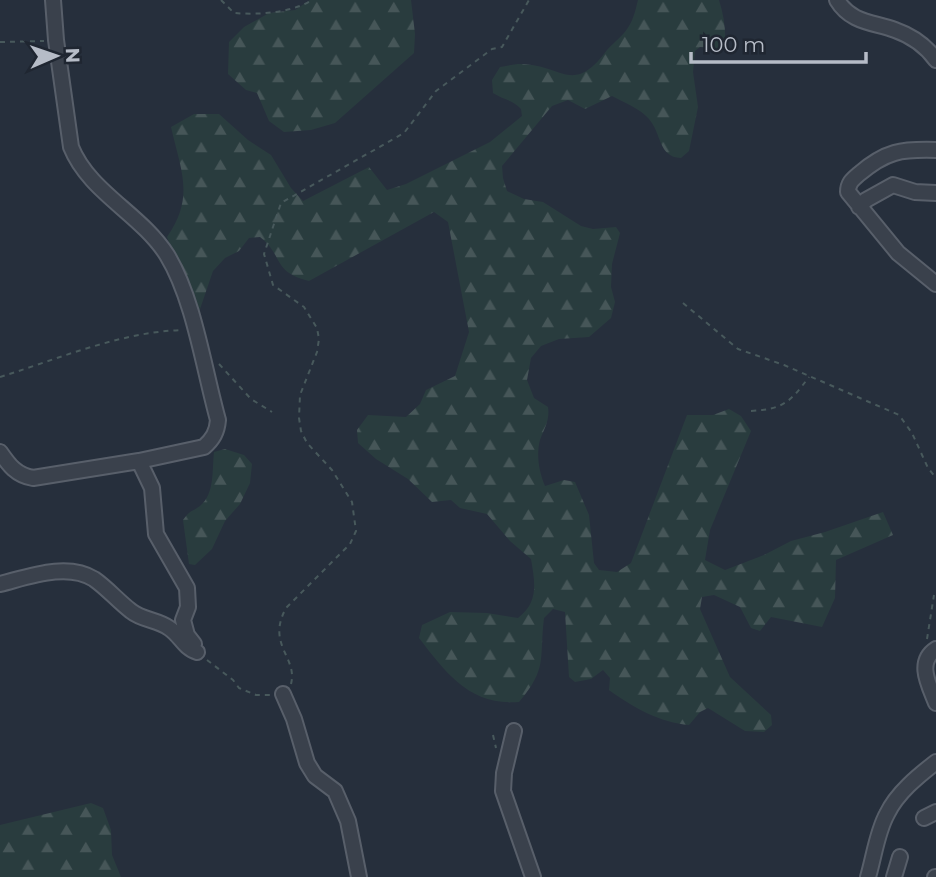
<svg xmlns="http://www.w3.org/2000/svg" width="936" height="877" viewBox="0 0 936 877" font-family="Montserrat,sans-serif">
	<defs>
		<pattern id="forest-firs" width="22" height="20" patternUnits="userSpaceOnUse" patternTransform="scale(1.75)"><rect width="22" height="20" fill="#293c3e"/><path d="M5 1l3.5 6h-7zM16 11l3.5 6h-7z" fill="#465658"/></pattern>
	</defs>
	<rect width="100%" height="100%" fill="#262f3c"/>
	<path fill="url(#forest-firs)" d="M310,0H411L415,34L414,53L335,123L311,130L284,132L269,121L257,93L246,90L228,74L229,42L244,27L269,13L295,10Z
		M638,0H719C724,16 726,30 725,47L718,49L700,47L695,51L693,72L698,107L689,151L681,158C658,157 662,134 649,119C641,109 623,102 612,96L585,109L568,100L552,106L502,166L503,178L507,191L524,199L543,202L581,226L593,229L616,227L620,233L612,264L611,287L615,302L611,318L589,337L559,339L541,346L531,358L527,380L534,398L548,407C550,421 544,428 540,440C536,455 539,472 545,486L564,480L575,482L589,515L594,563L599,570L617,572L631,563L687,415H713L729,409L741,416L751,431L710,530L705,560L725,570L764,555L791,541L825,532L883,512L893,535L836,560L835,598L822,627L771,617L760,631L751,628L740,607L714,595L702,597L700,609L730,677L771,715L772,725L764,732L745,731L708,708L700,712L689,725C661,723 632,707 609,690L610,678L603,670L591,679L575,682L569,677L565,612L553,609L544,618C539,659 548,668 519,702C470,706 446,673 419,638L422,625L450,612L487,613L518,618C539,602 535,583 531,559L510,541L487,514L460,508L451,500L432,502L408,479L376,459L358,443L357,430L368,415L406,417L420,404L426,390L455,376L469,332L448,222L434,212L309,281C272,272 284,256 260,237L249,238L239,251L225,258L213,271L199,312L192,307L167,237C195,197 181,171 171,127L194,114H219L248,140L271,155L291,188L303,201L369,167L387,190L406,184L490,142L522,116L521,109C513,100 504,100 493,93L492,80L500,67C506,66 514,64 521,64C563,65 573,96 607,50C614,42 624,35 629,26C634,18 636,8 638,0Z
		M225,449L244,455L252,464L250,483L240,504L225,521L212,549L195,565L189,564L183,520C190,510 192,512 200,506C215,494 212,470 214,452Z
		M91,803L103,808L111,830L112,855L121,877H0V825Z"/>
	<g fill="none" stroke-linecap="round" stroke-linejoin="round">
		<g stroke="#585f6a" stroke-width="18">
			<path id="street" d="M837,0C851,23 873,22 895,30C912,36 926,46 936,60
				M936,150C901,149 886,151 859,174C852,180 848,183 848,192L898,253L936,284
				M859,207L866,200L893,185L915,192L936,193
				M0,452C9,465 16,475 33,478L139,461L204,447C213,439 217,432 218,420C204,370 194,299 167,255C141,214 89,192 71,147L56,40L53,0
				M139,461L152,488L156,534L187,588L188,607L183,620L187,635L194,644
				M0,584C28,577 67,562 94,579C107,588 118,601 131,611C142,620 158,620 169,628C180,635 185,649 197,652
				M936,649C916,662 929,685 936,703
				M283,694L294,719L307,763L315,776L335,791L348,821L359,877
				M514,731L504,773L503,791L533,877
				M924,818L936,812
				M868,877C874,857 877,832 887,814C897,793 918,776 936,762
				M894,877L900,857
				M935,877H936"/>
		</g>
		<path stroke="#48595c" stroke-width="2" stroke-dasharray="5 5" stroke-linecap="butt" d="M221,0L234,13C259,15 291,13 312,0
			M0,42L44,41
			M683,303L738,349L784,365L899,415L912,433L928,468L936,478
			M219,364L251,399L272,412
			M0,377C58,359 120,332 182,330
			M751,411C784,409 790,402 809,377
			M927,639L934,595
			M207,660L233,680L239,688L256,695H270
			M291,684C298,657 266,645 286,608L350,544L356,531L352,502L332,470L307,443L301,431L299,418L300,395L317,352L319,339L317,328L304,307L273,285L264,254L281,203L404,133L436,91L492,49L502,47L529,0
			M493,735L496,748"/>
		<use href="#street" stroke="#3a414c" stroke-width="14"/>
	</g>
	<g transform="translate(56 56) rotate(88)" stroke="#1f2631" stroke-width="5" paint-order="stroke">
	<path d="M0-5L12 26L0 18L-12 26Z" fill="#b6bcc7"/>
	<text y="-10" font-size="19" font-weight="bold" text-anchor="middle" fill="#b6bcc7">N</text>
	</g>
	<path d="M691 52v10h175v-10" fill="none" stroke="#b6bcc7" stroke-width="3.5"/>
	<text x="702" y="52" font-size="21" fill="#b6bcc7" stroke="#1f2631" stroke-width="5" paint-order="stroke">100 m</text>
</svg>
